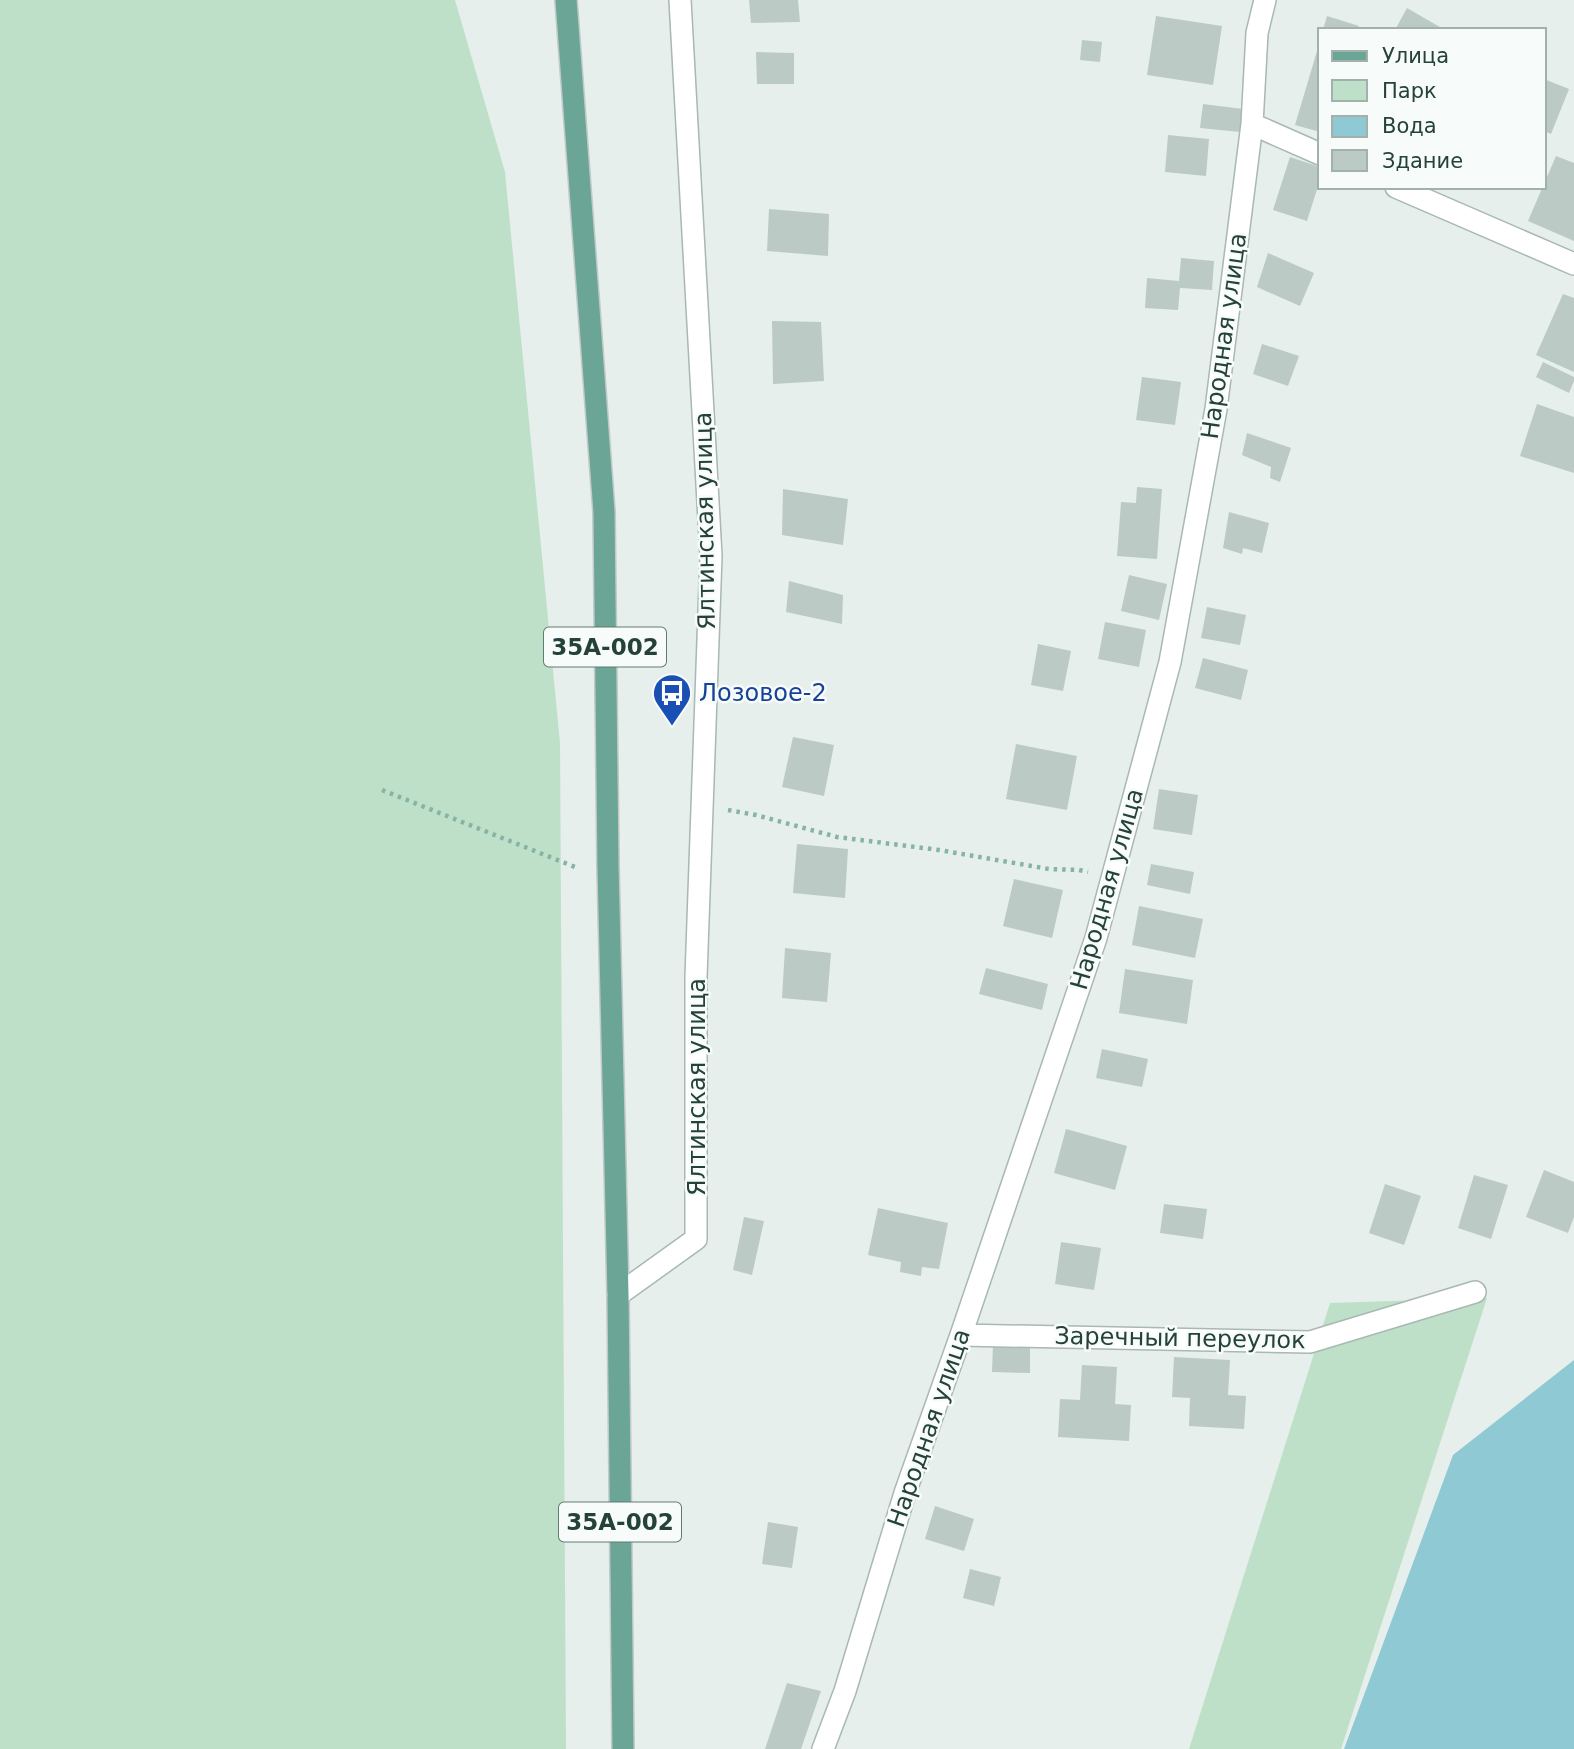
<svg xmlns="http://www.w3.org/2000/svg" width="1574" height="1749" viewBox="0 0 1574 1749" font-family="'DejaVu Sans',sans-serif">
	<rect width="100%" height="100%" fill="#e6efeb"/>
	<path fill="#bfe0c8" d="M0,0H455L505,172L560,743L566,1749H0Z
		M1487,1298L1341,1749H1189L1330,1303Z"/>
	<path fill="#8ec9d4" d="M1574,1360V1749H1344L1453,1455Z"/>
	<path fill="#bbcac4" d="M749,0H798L800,22L751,23Z
		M1407,8L1445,30H1395Z
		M1156,16L1222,26L1213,85L1147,75Z
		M1327,16L1359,26L1358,30H1323Z
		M1082,40L1102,42L1100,62L1080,60Z
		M1320,41V132L1295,125Z
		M756,52L794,53V84H757Z
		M1544,79L1569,89L1551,134L1544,131Z
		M1203,104L1243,109L1240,132L1200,128Z
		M1168,135L1209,139L1206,176L1165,172Z
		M1556,156L1574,163V241L1528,221Z
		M1290,157L1320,167V180L1307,221L1273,210Z
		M769,209L829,214L828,256L767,251Z
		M1268,253L1314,273L1300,306L1257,287Z
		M1181,258L1214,261L1212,290L1180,288L1178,310L1145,308L1147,278L1179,281Z
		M1563,294L1574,298V372L1536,355Z
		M772,321L821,322L824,381L773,384Z
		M1262,344L1299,356L1288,386L1253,374Z
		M1543,362L1574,377V381L1569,393L1536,377Z
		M1142,377L1181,382L1175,425L1136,420Z
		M1537,404L1574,417V473L1520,456Z
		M1247,433L1291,448L1280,482L1270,478L1271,467L1242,455Z
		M1137,487L1162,489L1157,559L1117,556L1121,502L1136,503Z
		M783,489L848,499L843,545L782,535Z
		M1229,512L1269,523L1262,553L1243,548L1242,554L1223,548Z
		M1129,575L1167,584L1159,620L1121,611Z
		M789,581L843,595L842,624L786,612Z
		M1207,607L1246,615L1240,645L1201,638Z
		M1105,622L1146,630L1139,667L1098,659Z
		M1038,644L1071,651L1063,691L1031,685Z
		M1203,658L1248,670L1241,700L1195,688Z
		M793,737L834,745L824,796L782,787Z
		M1016,744L1077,756L1067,810L1006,799Z
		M1159,789L1198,795L1192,835L1153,829Z
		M797,844L848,849L845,898L793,893Z
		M1151,864L1194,872L1190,894L1147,885Z
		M1014,879L1063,890L1052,938L1003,926Z
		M1139,906L1203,919L1195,958L1132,945Z
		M785,948L831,953L827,1002L782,998Z
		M986,968L1048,984L1042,1010L979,994Z
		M1125,969L1193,980L1187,1024L1119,1013Z
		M1102,1049L1148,1059L1142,1087L1096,1078Z
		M1066,1129L1127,1146L1115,1190L1054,1173Z
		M1544,1170L1574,1182V1217L1568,1233L1526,1217Z
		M1474,1175L1508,1185L1491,1239L1458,1228Z
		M1385,1184L1421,1196L1404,1245L1369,1233Z
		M1164,1204L1207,1209L1203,1239L1160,1233Z
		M878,1208L948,1223L939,1269L922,1267L921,1276L900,1272L901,1262L868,1255Z
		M744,1217L764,1221L752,1275L733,1270Z
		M1061,1242L1101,1248L1094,1290L1055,1284Z
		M993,1344L1030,1345V1373L992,1372Z
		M1174,1357L1230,1360L1228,1395L1246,1396L1244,1429L1189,1426L1190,1398L1172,1397Z
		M1082,1365L1117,1367L1115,1404L1131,1405L1129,1441L1058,1437L1060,1399L1080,1400Z
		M935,1506L974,1519L964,1551L925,1539Z
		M768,1522L798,1527L792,1568L762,1564Z
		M970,1569L1001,1577L994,1606L963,1598Z
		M787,1683L821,1691L801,1749H765Z"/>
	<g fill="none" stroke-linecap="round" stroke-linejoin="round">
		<g stroke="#a8b8b2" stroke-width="24">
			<path id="street" d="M1252,124L1320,154
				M1396,187L1574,264
				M618,1295L696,1239V977L711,556L680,0
				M961,1335L1310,1342L1475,1292
				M823,1749L845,1691L905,1493L961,1335L1096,938L1170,662L1216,409L1252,124L1257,33L1265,0"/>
		</g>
		<g stroke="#c2cac8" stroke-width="24">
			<path id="primary" d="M566,0L604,512L608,866L618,1295L623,1749"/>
		</g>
		<path stroke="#86b3a5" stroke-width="4.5" stroke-dasharray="3.5 5" stroke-linecap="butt" d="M382,790L575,867
			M728,810L756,815L837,837L939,850L1049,869L1079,870L1088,872"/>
		<use href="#street" stroke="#fff" stroke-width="21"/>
		<use href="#primary" stroke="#6aa596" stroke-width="21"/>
	</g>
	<defs>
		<g id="bus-pin" transform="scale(2.0125)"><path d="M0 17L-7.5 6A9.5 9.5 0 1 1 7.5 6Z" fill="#1a4fb4" stroke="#f7fbf9"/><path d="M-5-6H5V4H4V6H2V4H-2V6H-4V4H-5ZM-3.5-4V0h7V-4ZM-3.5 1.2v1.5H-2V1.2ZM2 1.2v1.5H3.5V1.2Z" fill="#fff"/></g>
	</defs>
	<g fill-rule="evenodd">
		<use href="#bus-pin" x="672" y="693"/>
	</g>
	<g text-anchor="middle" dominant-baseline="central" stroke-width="5" stroke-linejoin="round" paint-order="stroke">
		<g fill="#f7fbf9" stroke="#637a73" stroke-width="2">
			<rect x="544" y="627.5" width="122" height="39" rx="5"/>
			<rect x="559" y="1502.5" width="122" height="39" rx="5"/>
		</g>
		<g font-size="23" font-weight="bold" fill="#24423a">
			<text x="605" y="647">35А-002</text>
			<text x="620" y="1522">35А-002</text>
		</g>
		<g font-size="24" fill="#24423a" stroke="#f7fbf9">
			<text transform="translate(1224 336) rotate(-82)">Народная улица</text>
			<text transform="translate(705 521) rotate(-91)">Ялтинская улица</text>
			<text transform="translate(1107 889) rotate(-74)">Народная улица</text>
			<text transform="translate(697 1087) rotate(-90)">Ялтинская улица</text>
			<text transform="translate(1180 1338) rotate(1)">Заречный переулок</text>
			<text transform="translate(929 1428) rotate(-71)">Народная улица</text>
		</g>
		<g font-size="24" fill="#164399" stroke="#f7fbf9" text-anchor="start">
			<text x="699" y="693">Лозовое-2</text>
		</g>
	</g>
	<rect x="1318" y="28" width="228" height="161" fill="#f7fbf9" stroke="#a3b1ad" stroke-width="2"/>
	<rect x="1332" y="51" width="35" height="10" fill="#6aa596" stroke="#a3b1ad" stroke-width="2"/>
	<text x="1382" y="63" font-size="21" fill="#24423a">Улица</text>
	<rect x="1332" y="80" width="35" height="21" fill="#bfe0c8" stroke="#a3b1ad" stroke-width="2"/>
	<text x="1382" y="98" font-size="21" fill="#24423a">Парк</text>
	<rect x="1332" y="116" width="35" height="21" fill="#8ec9d4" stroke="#a3b1ad" stroke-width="2"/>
	<text x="1382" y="133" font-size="21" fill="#24423a">Вода</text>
	<rect x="1332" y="150" width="35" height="21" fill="#bbcac4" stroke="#a3b1ad" stroke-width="2"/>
	<text x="1382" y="168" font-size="21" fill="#24423a">Здание</text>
</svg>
